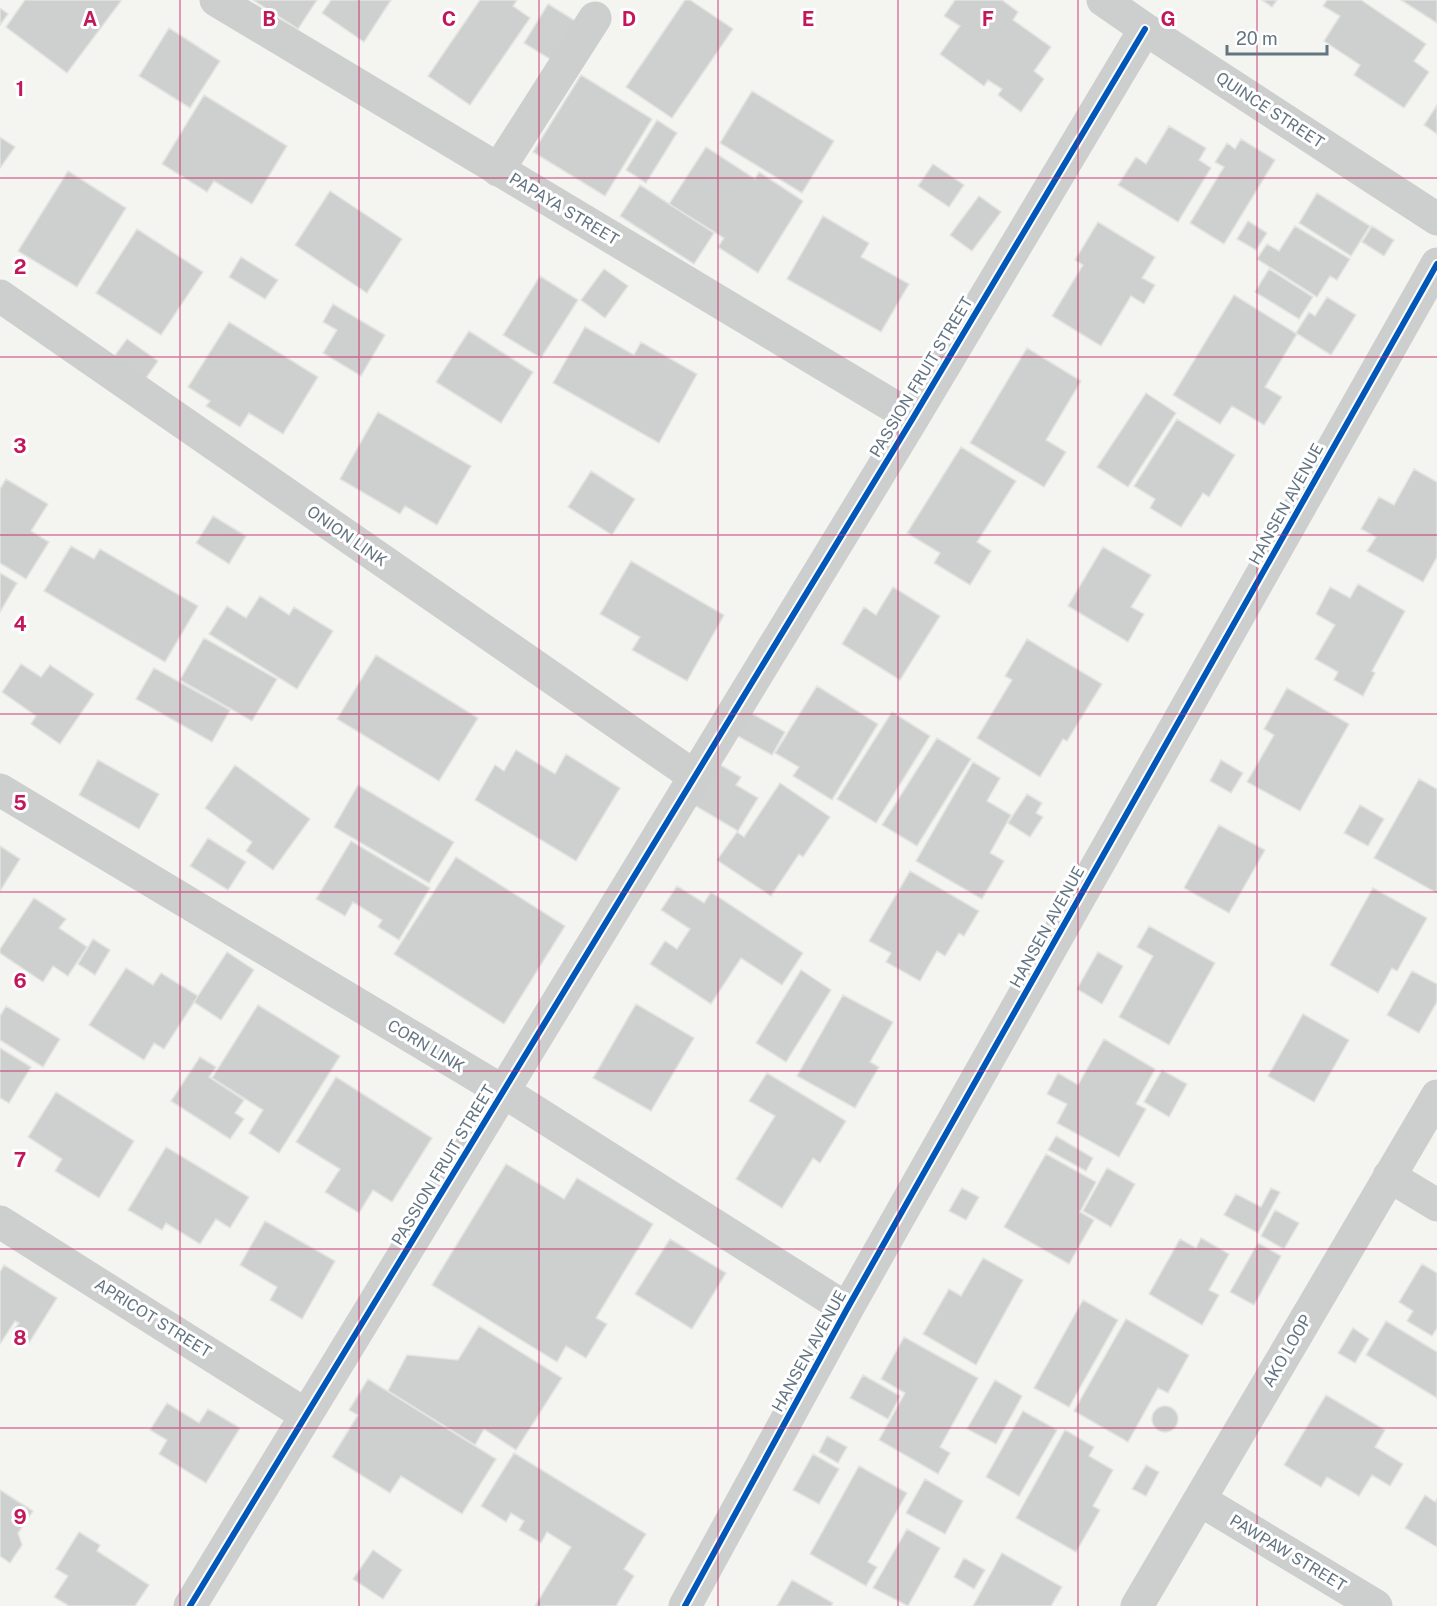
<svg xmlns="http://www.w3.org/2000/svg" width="1437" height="1606" viewBox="0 0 1437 1606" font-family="'Public Sans',sans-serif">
	<rect width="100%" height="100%" fill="#f4f4f1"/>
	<path fill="#cecfcf" stroke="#e3e3e1" stroke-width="1.5" d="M25,0H119L121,1L67,73L6,27Z
		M253,0H317L298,29Z
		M331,0H391L364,42L322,13Z
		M480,0H517L513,6L530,18L470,105L428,76Z
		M685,0H690L733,29L672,118L626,87Z
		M955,0H1002L1018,12L1013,20L1051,47L1034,71L1044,79L1021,112L998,95L1002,89L988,80L984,86L940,54L960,26L944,16Z
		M1262,0H1277L1272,7Z
		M1327,0H1361L1426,44L1414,61L1429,72L1404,108L1354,75L1360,65L1324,41L1340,16L1323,6Z
		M1401,0H1437V23Z
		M548,4L585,27L561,66L524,43Z
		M0,8L8,14L0,25Z
		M169,28L220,61L190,108L139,76Z
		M581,75L652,119L605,196L533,152Z
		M752,91L834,141L802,193L720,143Z
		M204,95L287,146L252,204L214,181L207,192L162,164Z
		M1437,105V134L1424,125Z
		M657,120L677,133L646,183L626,170Z
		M1169,126L1206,148L1199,160L1211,168L1178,222L1118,185L1136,157L1146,164Z
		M0,137L15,147L0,168Z
		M1241,139L1275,160L1224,244L1190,223L1224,167L1215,162L1227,143L1235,149Z
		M706,147L755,179L759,172L803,201L758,273L718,247L724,238L669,204Z
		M933,164L964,185L949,207L918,186Z
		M68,171L126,208L77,287L18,251Z
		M640,185L714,233L694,264L620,216Z
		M330,191L402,239L367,293L295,245Z
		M1317,193L1370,226L1351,256L1299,223Z
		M979,196L1001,212L972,251L950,235Z
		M823,216L869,243L861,257L909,284L881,332L787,279Z
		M1248,221L1267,233L1256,250L1237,239Z
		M1098,222L1155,257L1142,278L1155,285L1144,304L1131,296L1101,346L1052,316L1083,265L1075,260Z
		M1295,226L1350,259L1337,280L1330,276L1317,297L1257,259L1267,244L1279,251Z
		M1372,226L1394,240L1384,256L1362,242Z
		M137,229L203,272L161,335L96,293Z
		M241,257L278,280L265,299L229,277Z
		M604,269L628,286L605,318L581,300Z
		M1269,269L1313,297L1299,319L1255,292Z
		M540,276L578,300L541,358L503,335Z
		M1234,295L1297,334L1265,387L1282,397L1264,425L1232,406L1220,424L1173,395Z
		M1327,297L1356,315L1331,355L1296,333L1309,312L1315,316Z
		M333,304L385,335L361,376L323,353L337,330L323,322Z
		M229,322L318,377L283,434L249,413L240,427L206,406L210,401L188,387Z
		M585,327L634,355L641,342L697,374L659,443L553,383Z
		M469,331L533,372L501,423L436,382Z
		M127,339L158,361L141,385L110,362Z
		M1027,348L1081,381L1046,440L1066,452L1044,487L970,443Z
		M1146,393L1176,413L1128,487L1097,467Z
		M378,412L471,466L437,525L405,506L400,514L340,479Z
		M1177,419L1235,455L1209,497L1203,493L1181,527L1150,508L1155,499L1134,486Z
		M961,447L1016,481L977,542L991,551L970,585L934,563L940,553L907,533Z
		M1414,469L1437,482V557L1423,582L1367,551L1376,537L1361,529L1379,497L1394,505Z
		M591,471L635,499L612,535L568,507Z
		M6,479L48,504L31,531L49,542L26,579L0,563V489Z
		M213,516L246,536L229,564L196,543Z
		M71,546L94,559L100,549L198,606L165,662L44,591Z
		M1103,547L1151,575L1131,607L1144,614L1128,642L1068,606Z
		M631,561L724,615L687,681L632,650L640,637L600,614Z
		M0,573L17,583L0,612Z
		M1358,584L1405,611L1372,671L1375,673L1363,696L1334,680L1338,672L1315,659L1335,625L1316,614L1330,587L1350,598Z
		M893,587L940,616L900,680L842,644L864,607L876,615Z
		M260,596L289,615L294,607L333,631L297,689L209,634L227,606L246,618Z
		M204,638L277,679L252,721L180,680Z
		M1027,639L1102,684L1067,741L1063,739L1040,777L977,738L1012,680L1005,676Z
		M376,655L478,718L439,781L337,719Z
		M21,664L41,677L50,665L94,694L60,744L31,724L36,716L2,692Z
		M154,668L230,710L212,742L136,699Z
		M817,686L878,724L832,800L793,776L799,767L775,753Z
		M1287,688L1349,724L1300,811L1247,782L1274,735L1264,729Z
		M749,712L785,732L772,755L736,735Z
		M892,712L930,736L876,823L837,799Z
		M937,738L971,759L917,846L882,825Z
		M516,750L555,774L566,754L620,788L576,861L475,800L495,765L504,771Z
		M98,760L159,794L139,829L79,795Z
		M1221,760L1243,773L1231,793L1210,781Z
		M973,762L1000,778L987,801L1011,815L990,853L1004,861L982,899L916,861Z
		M719,764L741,777L736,785L758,798L738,831L694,805Z
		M235,765L310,819L273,870L246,851L252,842L205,808Z
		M1419,779L1437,789V893L1374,858Z
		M780,783L830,817L803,857L799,854L771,896L717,860L737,832L744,837Z
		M358,785L454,842L429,883L334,827Z
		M1027,794L1042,803L1036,813L1043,817L1030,837L1008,823Z
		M1360,805L1384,819L1368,846L1344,833Z
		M1219,825L1265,850L1229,913L1184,888Z
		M208,838L246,862L228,890L190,866Z
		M351,841L430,888L399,940L378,927L382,920L353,902L345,916L316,899Z
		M0,846L20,859L0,891Z
		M456,857L565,926L504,1024L394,954Z
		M910,871L979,911L964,936L959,933L945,956L937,951L920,981L886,962L891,953L869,941Z
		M677,886L704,903L711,892L803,953L782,985L741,958L711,1004L650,964L665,941L677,949L690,929L661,910Z
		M1373,888L1427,918L1397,971L1392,968L1378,993L1330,965Z
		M34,898L66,919L59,928L87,947L68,976L53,966L43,982L0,953V949Z
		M1149,926L1215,963L1169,1045L1119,1017L1153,956L1137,947Z
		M93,939L110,950L95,975L78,964Z
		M227,952L254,970L221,1020L194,1002Z
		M1098,952L1123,966L1102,1004L1077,989Z
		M126,968L153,985L161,973L198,996L164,1049L154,1043L144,1060L89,1025Z
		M801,970L831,990L786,1062L756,1043Z
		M1412,971L1437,984V1002L1419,1033L1387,1015Z
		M843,995L893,1022L870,1062L879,1067L855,1108L797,1076Z
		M636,1004L694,1038L651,1111L593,1078Z
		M258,1005L340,1056L279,1153L249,1133L263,1110L212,1078Z
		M6,1006L60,1039L43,1067L0,1040V1016Z
		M1303,1014L1349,1040L1314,1102L1268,1076Z
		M1104,1039L1155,1069L1136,1104L1146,1109L1119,1157L1057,1123L1067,1104L1047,1094L1058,1073L1078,1085Z
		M0,1048L31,1067L9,1103L0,1098Z
		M200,1057L216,1067L209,1077L244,1100L235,1113L244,1119L230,1139L171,1101Z
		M1162,1070L1187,1084L1169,1117L1144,1102Z
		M767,1073L846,1121L820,1163L813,1158L782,1208L736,1179L775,1116L749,1101Z
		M336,1077L432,1138L392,1202L373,1190L359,1213L325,1192L340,1169L296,1142Z
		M56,1092L134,1141L99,1198L55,1171L62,1159L28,1137Z
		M1056,1136L1093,1158L1086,1171L1048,1150Z
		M166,1147L249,1197L230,1228L216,1219L200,1244L166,1223L162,1230L128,1210Z
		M1046,1154L1096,1182L1080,1212L1094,1220L1069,1264L1004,1227Z
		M506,1164L564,1199L577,1178L653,1224L596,1318L607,1324L586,1358L566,1346L557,1362L432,1285Z
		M1107,1168L1135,1184L1111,1227L1083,1211Z
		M962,1188L979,1197L966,1220L949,1211Z
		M1271,1188L1280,1192L1258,1233L1224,1215L1236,1194L1261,1207Z
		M1275,1210L1299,1223L1284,1249L1261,1236Z
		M265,1221L335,1261L302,1319L270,1300L277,1287L240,1265Z
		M1201,1238L1229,1254L1209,1290L1219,1295L1202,1325L1149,1294L1180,1239L1196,1248Z
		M670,1239L726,1273L692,1329L635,1294Z
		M1258,1243L1281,1256L1254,1305L1230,1292Z
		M983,1258L1023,1280L976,1365L923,1334L949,1289L961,1296Z
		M1422,1264L1437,1273V1328L1432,1336L1407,1321L1413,1311L1399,1302Z
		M4,1265L57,1298L29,1343L12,1332L19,1323L15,1321L0,1344V1272Z
		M1083,1300L1118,1320L1069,1407L1034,1388Z
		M1126,1319L1189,1355L1168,1393L1158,1388L1128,1442L1074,1411Z
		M1386,1321L1437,1352V1398L1366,1355Z
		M479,1326L562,1378L516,1450L484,1429L475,1445L388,1391L407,1355L458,1360Z
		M1353,1328L1369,1339L1355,1363L1338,1353Z
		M904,1337L978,1378L940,1447L950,1453L938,1474L879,1440L905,1393L881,1379Z
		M863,1375L900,1396L888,1419L850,1398Z
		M368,1379L496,1459L462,1514L401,1476L390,1493L332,1457L358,1415L349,1410Z
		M995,1380L1022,1396L996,1444L967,1429Z
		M1326,1395L1385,1430L1375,1447L1403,1464L1390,1486L1372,1475L1359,1496L1327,1477L1321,1487L1284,1465Z
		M167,1403L199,1423L208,1409L240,1428L206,1483L159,1454L167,1440L150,1430Z
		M1152 1419a13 13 0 1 1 26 0a13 13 0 1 1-26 0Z
		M1023,1411L1057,1430L1019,1496L986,1477Z
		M1065,1430L1094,1447L1089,1456L1113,1470L1093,1506L1100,1510L1076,1552L1016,1518Z
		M827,1436L847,1447L838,1463L819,1452Z
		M514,1453L646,1534L624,1569L634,1576L616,1606H535L571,1547L547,1532L541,1543L519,1530L524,1521L511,1513L506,1522L481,1506Z
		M813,1454L839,1469L819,1504L793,1490Z
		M1146,1465L1159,1472L1146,1496L1132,1489Z
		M859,1466L907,1493L868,1562L877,1567L866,1586L810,1554Z
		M925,1479L963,1501L945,1534L906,1513Z
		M0,1490L33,1511L18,1533L22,1545L10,1563L0,1556Z
		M1425,1495L1435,1502L1437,1499V1547L1405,1528Z
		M907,1529L940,1548L908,1606L873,1588Z
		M79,1532L100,1545L97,1551L149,1585L135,1606H69L54,1597L68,1576L56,1569Z
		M373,1550L402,1570L383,1599L353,1579Z
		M1002,1553L1062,1587L1051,1606H973Z
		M964,1558L985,1570L974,1589L954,1577Z
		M792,1580L833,1603L831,1606H777Z"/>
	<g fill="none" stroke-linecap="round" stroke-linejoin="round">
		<path stroke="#cdcece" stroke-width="33" d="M216,0L913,418
			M1103,0L1145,29L1437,219
			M498,170L595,18
			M0,296L694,776
			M0,790L504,1092L847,1309
			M1389,1176L1437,1205
			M0,1222L306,1415
			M1200,1500L1376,1606
			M190,1606L913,418L1145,29
			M685,1606L847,1309L1437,264
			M1137,1606L1437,1096"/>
		<g stroke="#fff" stroke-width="10">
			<path id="cycleway" d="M190,1606L913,418L1145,29
				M685,1606L847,1309L1437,264"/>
		</g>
		<use href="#cycleway" stroke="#0057b8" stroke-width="6"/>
	</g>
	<path fill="none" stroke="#c2185b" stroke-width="1.5" stroke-opacity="0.55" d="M180,0V1606M359,0V1606M539,0V1606M718,0V1606M898,0V1606M1078,0V1606M1257,0V1606M0,178H1437M0,357H1437M0,535H1437M0,714H1437M0,892H1437M0,1071H1437M0,1249H1437M0,1428H1437"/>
	<g text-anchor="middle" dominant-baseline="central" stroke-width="6" stroke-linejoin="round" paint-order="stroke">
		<g font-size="16" fill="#637482" stroke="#fff">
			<text transform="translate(1270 110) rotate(33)">QUINCE STREET</text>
			<text transform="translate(564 209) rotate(31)">PAPAYA STREET</text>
			<text transform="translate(921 377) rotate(-59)">PASSION FRUIT STREET</text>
			<text transform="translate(1286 504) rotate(-61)">HANSEN AVENUE</text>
			<text transform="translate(347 536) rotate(35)">ONION LINK</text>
			<text transform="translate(1047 927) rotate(-61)">HANSEN AVENUE</text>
			<text transform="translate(426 1046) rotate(31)">CORN LINK</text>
			<text transform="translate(443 1165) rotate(-59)">PASSION FRUIT STREET</text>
			<text transform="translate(153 1318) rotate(32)">APRICOT STREET</text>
			<text transform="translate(809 1351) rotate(-61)">HANSEN AVENUE</text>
			<text transform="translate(1287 1351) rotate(-60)">AKO LOOP</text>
			<text transform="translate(1288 1553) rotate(31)">PAWPAW STREET</text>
		</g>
	</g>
	<g font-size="20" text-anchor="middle" font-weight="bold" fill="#c2185b" stroke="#fff" stroke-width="6" stroke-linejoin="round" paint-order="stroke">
		<text x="90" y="26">A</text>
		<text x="269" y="26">B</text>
		<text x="449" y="26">C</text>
		<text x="629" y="26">D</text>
		<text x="808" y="26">E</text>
		<text x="988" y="26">F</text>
		<text x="1168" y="26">G</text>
		<text x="20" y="96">1</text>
		<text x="20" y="274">2</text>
		<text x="20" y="453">3</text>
		<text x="20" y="631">4</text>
		<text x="20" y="810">5</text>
		<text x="20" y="988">6</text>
		<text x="20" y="1167">7</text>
		<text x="20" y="1345">8</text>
		<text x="20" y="1524">9</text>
	</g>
	<path d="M1227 45v9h100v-9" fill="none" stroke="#637482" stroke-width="3"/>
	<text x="1236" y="45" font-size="18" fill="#637482" stroke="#ffffff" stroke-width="4.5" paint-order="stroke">20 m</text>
</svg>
